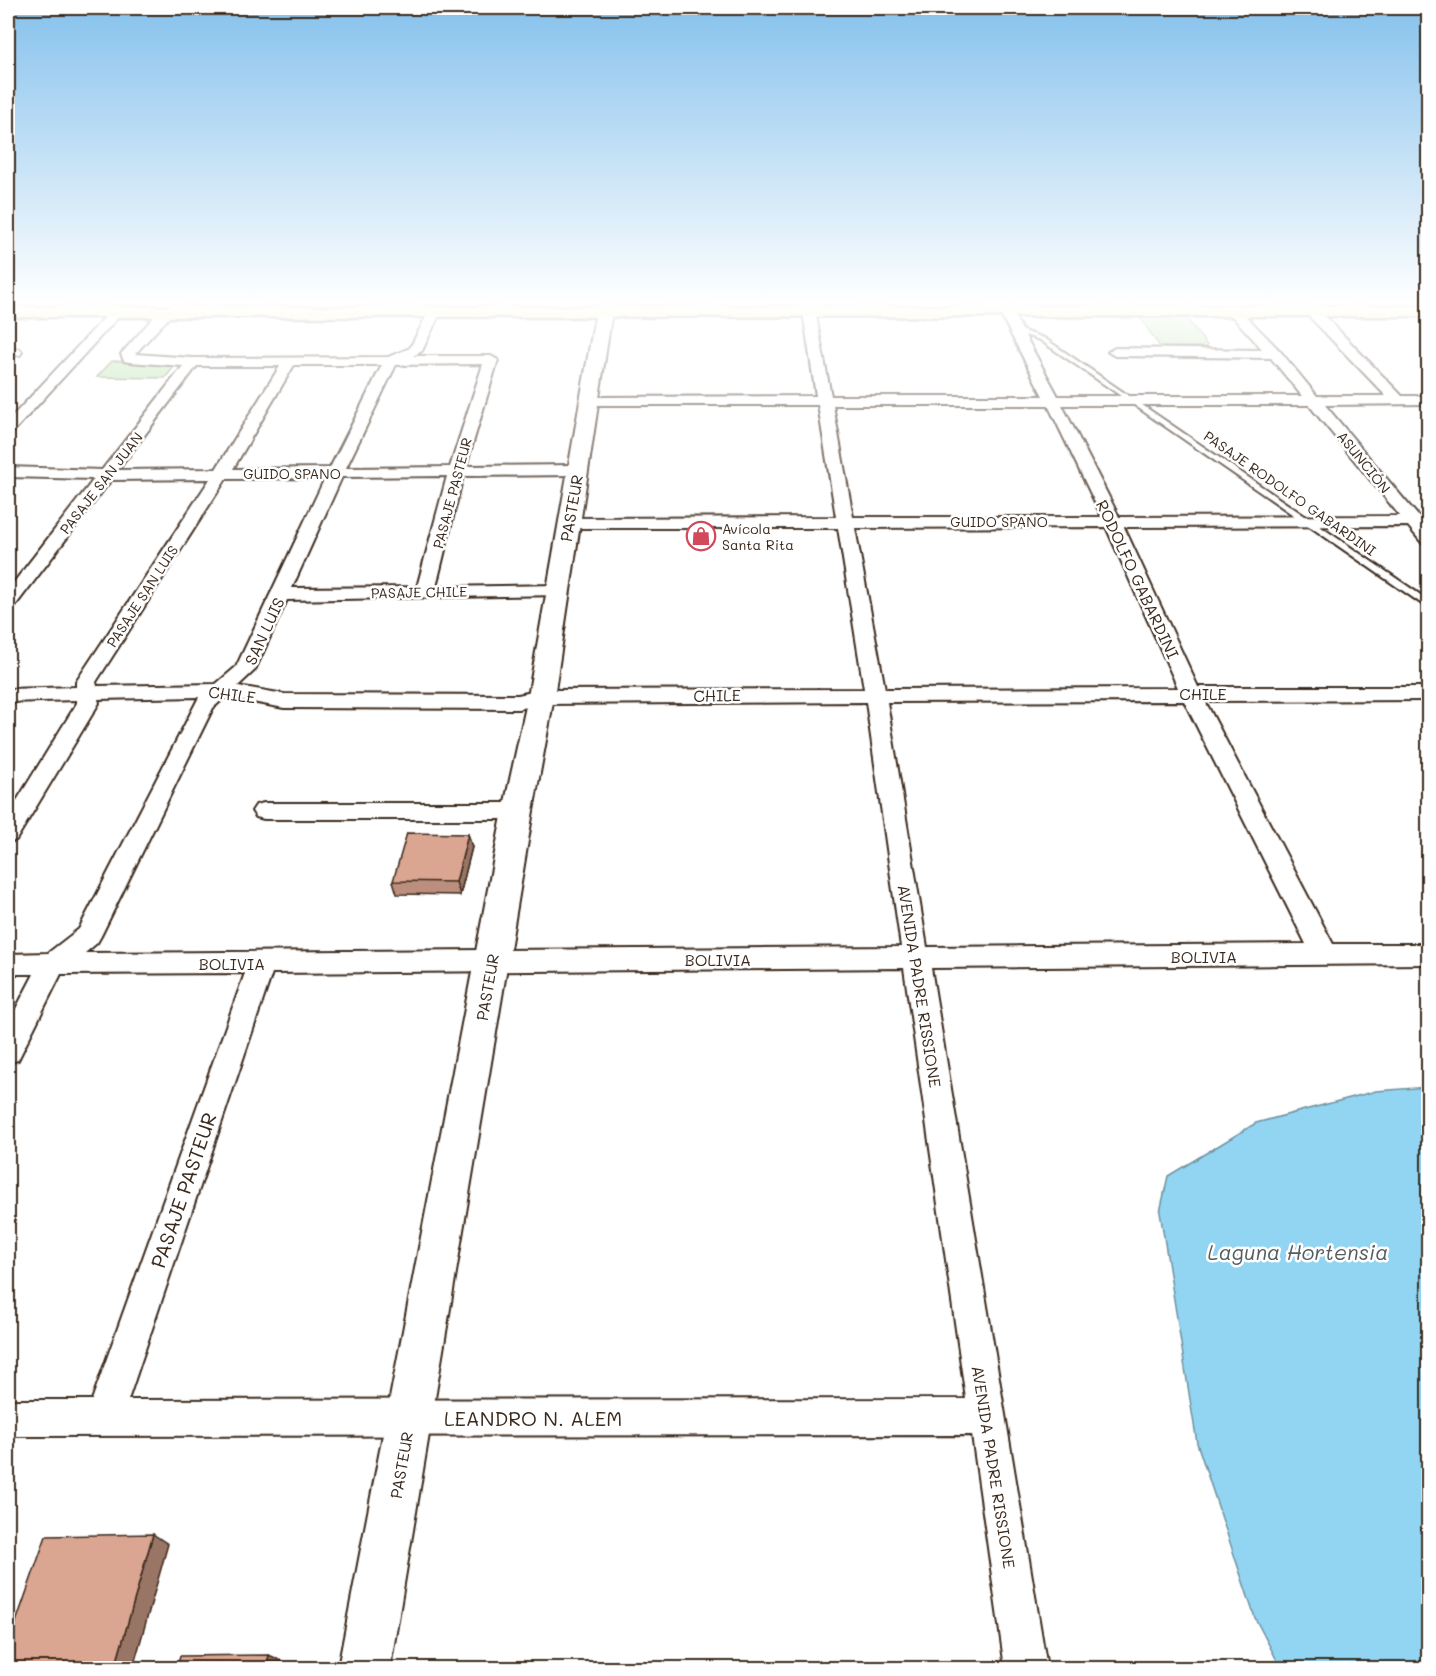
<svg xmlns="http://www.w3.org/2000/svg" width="1436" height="1676" viewBox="0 0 1436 1676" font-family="Mali,sans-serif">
	<rect width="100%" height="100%" fill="#fff"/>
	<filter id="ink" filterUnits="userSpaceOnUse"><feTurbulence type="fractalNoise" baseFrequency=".0167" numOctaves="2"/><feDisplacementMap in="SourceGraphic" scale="12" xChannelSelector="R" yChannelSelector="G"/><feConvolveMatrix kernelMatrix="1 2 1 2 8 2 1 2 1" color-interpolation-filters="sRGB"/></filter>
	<g filter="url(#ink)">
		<path fill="#abdb9b" stroke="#73825c" stroke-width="1.5" d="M1139,316H1185L1208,347H1160Z
			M112,361L178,362L165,378L97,377Z"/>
		<path fill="#92d5f3" stroke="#6f919e" stroke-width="1.5" d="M1428,1087V1668H1281L1255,1618L1197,1443L1160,1212L1168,1176L1256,1123L1376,1091Z"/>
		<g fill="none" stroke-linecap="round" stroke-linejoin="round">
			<g stroke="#3b2a1e" stroke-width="4">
				<path id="service" d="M1014,328L1044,338L1428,600V607L1425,606L1040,340L1012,331V329Z"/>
			</g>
			<g stroke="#3b2a1e" stroke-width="4">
				<path id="minor" d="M94,305H111L123,312L13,432L8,433V421L109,313Z
					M170,305H186L171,315L135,354L193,358L388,357L410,348L428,313L409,305L440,308L441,311L422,351L413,356H491L498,360L466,466L577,465L585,470L577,475L463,476L436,587L556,585L563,587L565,591L563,595L287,600L255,670L238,686L284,694L518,695L541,690L864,689L838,528H569L560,523L569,518L836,517L818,405H591L584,401L591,397L816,396L802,305H814L831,396H1043L1000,313L987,305H1003L1010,308L1058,396H1302L1271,358L1115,356L1108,352L1115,348L1263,350L1222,305H1235L1280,351L1317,396H1386L1307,314L1306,311L1312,307L1317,308L1402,396H1428V404L1325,405L1418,516H1428V544L1422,543L1408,526L1124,527L1198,687H1428V700L1205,701L1333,944H1428V964L931,968L1047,1668H1005L972,1435L8,1436V1400H92L245,973L61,974L18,1060L8,1063V1024L34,974H8V954L48,953L79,929L199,697L98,699L99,703L16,840L8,843V815L77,703V700L8,702V689L76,687V682L210,479L111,480L15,606L8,608V590L94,479L8,477V467L102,470L183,366L129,362L124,361L121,354L161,309ZM483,364L450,467L346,468L396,365ZM294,365H382L330,468L233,469ZM197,366H280L216,469L118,470ZM833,405H1048L1102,517H853ZM1062,405H1309L1400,516L1119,517ZM447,476L417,587L292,588L342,477ZM325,478L236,667L216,684L97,686L96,682L226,479ZM1106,527L1178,688L885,689L855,528ZM225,697L284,708L518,709L541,704L866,702L901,947L85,953L97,943L101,936L213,708ZM1184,701L1306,944L927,947L887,702ZM904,968L966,1399L128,1400L272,973Z
					M8,348L20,349L22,352L20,355L8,356Z
					M264,803H518L526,805L530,811L526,817L518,819H264L256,817L252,811L256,805Z"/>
			</g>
			<g stroke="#3b2a1e" stroke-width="4">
				<path id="tertiary" d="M597,305H613L554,697L533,811L390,1668H338L503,811L528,697Z"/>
			</g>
			<g stroke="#3b2a1e" stroke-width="5">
				<path id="primary" d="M1428,306V316L8,317V307Z"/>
			</g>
			<use href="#service" fill="#fff" fill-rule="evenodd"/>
			<use href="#minor" fill="#fff" fill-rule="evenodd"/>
			<use href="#tertiary" fill="#fff" fill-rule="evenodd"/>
			<use href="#primary" fill="#f4e382" fill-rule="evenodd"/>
		</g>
		<path fill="#bb8e7d" stroke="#3b2a1e" stroke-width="1.5" d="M468,834L472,847L460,895L397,894L393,881Z"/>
		<path fill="#997466" stroke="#3b2a1e" stroke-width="1.5" d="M468,834L472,847L460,895L456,882Z
			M153,1534L168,1544L133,1668H115Z
			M269,1655L282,1661L281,1668H266Z"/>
		<path fill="#daa591" stroke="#3b2a1e" stroke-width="1.5" d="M407,833L468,834L456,882L393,881Z
			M153,1534L115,1668H8V1645L46,1536Z
			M269,1655L266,1668H177L180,1656Z"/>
	</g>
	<linearGradient id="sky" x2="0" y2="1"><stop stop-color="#85c1ec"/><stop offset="0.56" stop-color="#fff"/><stop offset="1" stop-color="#fff" stop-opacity="0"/></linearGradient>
	<rect width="1436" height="540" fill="url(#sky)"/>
	<defs>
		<g id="shop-ring" transform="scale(1.5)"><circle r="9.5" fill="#fff" stroke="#d1495b" stroke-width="1.5"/><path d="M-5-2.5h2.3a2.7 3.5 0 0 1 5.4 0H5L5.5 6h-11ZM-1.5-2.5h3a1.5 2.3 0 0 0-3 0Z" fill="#d1495b"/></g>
	</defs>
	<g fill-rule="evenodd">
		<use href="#shop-ring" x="701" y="536"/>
	</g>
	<g text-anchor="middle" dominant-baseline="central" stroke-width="5" stroke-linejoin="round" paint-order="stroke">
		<g font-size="14" fill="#3b2a1e" stroke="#fff">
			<text transform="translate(1364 462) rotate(51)">ASUNCIÓN</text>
			<text x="292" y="473">GUIDO SPANO</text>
			<text transform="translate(101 483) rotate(-52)">PASAJE SAN JUAN</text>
			<text transform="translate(452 493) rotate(-75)">PASAJE PASTEUR</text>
			<text transform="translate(1290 493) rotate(35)">PASAJE RODOLFO GABARDINI</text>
			<text x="999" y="521">GUIDO SPANO</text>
			<text transform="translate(419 592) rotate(-1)">PASAJE CHILE</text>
			<text transform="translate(142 596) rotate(-57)">PASAJE SAN LUIS</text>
		</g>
		<g font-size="14" fill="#3b2a1e" stroke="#fff" text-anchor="start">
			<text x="722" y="528">Avícola<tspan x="722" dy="16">Santa Rita</tspan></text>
		</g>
		<g font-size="16" fill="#3b2a1e" stroke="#fff">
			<text transform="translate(571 508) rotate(-80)">PASTEUR</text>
			<text transform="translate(1138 579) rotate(65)">RODOLFO GABARDINI</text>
			<text transform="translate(264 631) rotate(-65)">SAN LUIS</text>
			<text x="1203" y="693">CHILE</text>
			<text transform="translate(232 694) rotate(7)">CHILE</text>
			<text transform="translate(717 695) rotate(-1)">CHILE</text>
			<text x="1204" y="956">BOLIVIA</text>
			<text x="718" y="959">BOLIVIA</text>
			<text x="232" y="963">BOLIVIA</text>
			<text transform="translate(920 986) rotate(81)">AVENIDA PADRE RISSIONE</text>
			<text transform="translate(487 987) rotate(-80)">PASTEUR</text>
			<text transform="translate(401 1465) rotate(-80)">PASTEUR</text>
			<text transform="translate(994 1467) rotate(81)">AVENIDA PADRE RISSIONE</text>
		</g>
		<g font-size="20" fill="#3b2a1e" stroke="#fff">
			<text transform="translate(183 1190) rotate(-71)">PASAJE PASTEUR</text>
			<text x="533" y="1418">LEANDRO N. ALEM</text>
		</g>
		<g font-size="21" font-style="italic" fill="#555d5e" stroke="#fff">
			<text x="1298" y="1251">Laguna Hortensia</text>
		</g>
	</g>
	<rect width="1436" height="1676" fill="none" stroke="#fff" stroke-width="30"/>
	<rect x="15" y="15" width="1406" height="1646" fill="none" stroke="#3b2a1e" stroke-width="2" filter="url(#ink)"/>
</svg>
